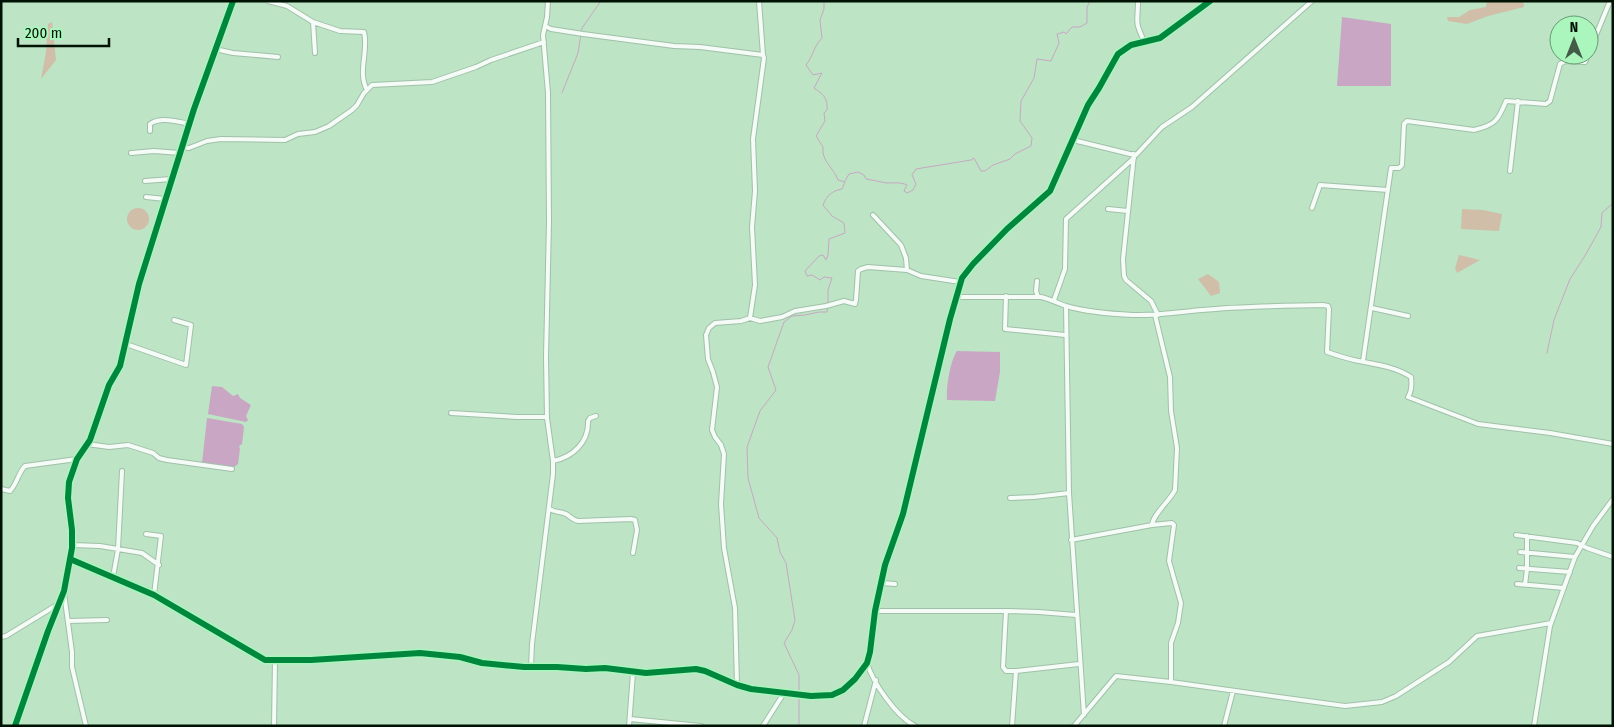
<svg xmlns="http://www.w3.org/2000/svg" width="1614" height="727" viewBox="0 0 1614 727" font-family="'Fira Sans Condensed',sans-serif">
	<rect width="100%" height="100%" fill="#bce4c5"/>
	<path fill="#d0bea9" d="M1487,1H1523L1524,7L1488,16L1467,24L1448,21L1447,17H1459L1470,10L1486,7Z
		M52,22L56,60L41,79L46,52L48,24Z
		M127 219a11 11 0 1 1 22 0a11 11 0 1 1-22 0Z
		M1462,209L1483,210L1502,214L1499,231L1461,229Z
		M1459,255L1480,260L1457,273L1455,268Z
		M1208,274L1219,282L1220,293L1211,296L1198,279Z"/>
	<path fill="#c9a7c4" d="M1342,17L1391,24V86H1337Z
		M957,351L1000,352V372L995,401L947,400C946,388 950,361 957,351Z
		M212,386L222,387L233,396L238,394L240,398L251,405L246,416L248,420L246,422L208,414Z
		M207,418L242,424L244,427L242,444L239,446L240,449L238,464L234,467L202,463Z"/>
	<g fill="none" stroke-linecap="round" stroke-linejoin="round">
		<path stroke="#c9a7c4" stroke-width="1" d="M824,1V9L820,20L822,38C813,47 814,55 806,65L813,75L822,73L814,88C823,94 828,98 827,110L824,113L825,121L816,136L823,147C821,161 834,168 838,180L845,182L842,189C832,191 827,195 823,205L832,216L844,223L845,233L829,239L828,255L826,260L823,255L819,256L805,271L807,276L812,275L820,280L824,277L832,278L828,290V303
			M562,93L578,53L582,28L601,1
			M845,181L849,174L858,172L864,175L866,179C873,180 880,182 887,183C895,183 900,182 907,185L904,191L907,193L913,190L916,184L912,175L916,169L971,160L974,158L981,171H985L993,165L1010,159L1015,154L1031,146L1032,138L1020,121L1021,101L1034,78L1037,59L1051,61L1059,43L1057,34L1064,32L1066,34L1072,27H1080L1087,23V7L1090,1
			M1547,353L1554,320L1570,279L1586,254L1601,227L1602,213L1613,203
			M799,693V675L784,643L792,630L795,620L786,563L780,552L777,538L759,518L748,478L747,447L760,411L776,390L768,367L784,322L792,316L805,315L819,312H827L828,307
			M799,726V697"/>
		<g stroke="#a1c0a9" stroke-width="6">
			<path id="minor" d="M268,1L287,6L313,22L340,31L364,32C369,51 357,72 367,90
				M759,1L763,55
				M1138,1C1138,23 1134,20 1144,41
				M313,22L315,53
				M545,26L551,29L583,34L674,46L700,47L763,55L764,58L753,139L755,191L752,227L755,285L750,318
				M215,49L233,53L278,57
				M1589,52L1610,1
				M150,131V124C161,116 178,122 190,124
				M1073,140L1134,155L1123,259L1124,276L1126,280L1151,301L1158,315
				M182,148H189L207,141L221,139L285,140L298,134L315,132L329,126L352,110L357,105L364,93L372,85L432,82L476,67L491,60L544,42
				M131,153L154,151L180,153
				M1133,154L1136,155L1162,127L1192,107L1312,1
				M1510,171L1518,101
				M145,181L171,179
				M146,197L165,199
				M1312,208L1320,185L1388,190
				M1108,209L1128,211
				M873,215L901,245L906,258L907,270
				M1037,281L1036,291L1038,297
				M1006,296L1005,329L1065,335
				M956,297H1041C1050,299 1057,303 1066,306C1087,312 1111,314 1133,315C1157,316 1179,312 1202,310C1242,306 1283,306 1323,305L1328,306L1329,309L1327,352C1336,355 1345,358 1354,360C1373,364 1394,366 1411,377C1412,385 1412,391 1408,397L1478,424L1550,433L1613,444
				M1054,300L1065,269L1066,219L1134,158
				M1066,306L1069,493L1084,715
				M1372,308L1408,316
				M1155,315L1170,377L1171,411L1177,448L1175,490C1169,502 1153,514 1152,525L1172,523L1174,525L1169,561L1181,603L1178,623L1171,643V682
				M126,344L186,365L191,325L174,320
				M1363,361L1391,168H1399L1402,165L1404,124L1407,121L1474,130C1495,125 1498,121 1506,101L1546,104L1550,101L1560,64L1565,61L1585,62L1588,55
				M451,413L517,417H547
				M87,444L109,447L128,445L153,453L159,458L167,460L232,469
				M553,461C573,457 589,442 588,421L590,418L596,416
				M1,489L10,491C17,484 18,473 25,466L77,459
				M1010,498L1034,497L1069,493
				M550,509C555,513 561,511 566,514C571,517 573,520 578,521L631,519L635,520L637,530L633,553
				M146,534L161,536L154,595
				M1516,535L1577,543L1587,548L1613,557
				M1071,540L1152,525
				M72,545L100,546L142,553L159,565
				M1520,552L1575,557
				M70,559L154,595L265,660H311L420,653L460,657L482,663L524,667H557L586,669L605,668L646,673L696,669L705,671L737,685L751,689L811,696L832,695L843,690L855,679L867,663L870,652L875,611L885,565L903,514L950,319L962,278L973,264L1007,229L1050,191L1088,105L1099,88L1118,54L1131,45L1160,38L1210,1
				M1519,568L1570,572
				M113,577L118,549L122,471
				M882,583L895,584
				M1517,584L1564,588
				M1525,585L1527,569V536
				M64,593L72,652V667L86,726
				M875,611H1006L1003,667L1006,671H1016
				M1006,611L1039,612L1076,615
				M68,621L107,620
				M1,637L6,636L60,603
				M867,663C873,683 896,716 915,726
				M531,667L532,644L553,474V461L547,418L546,357L549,222L548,93L543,35L547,17L548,1
				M737,685L735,608L724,548L721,504L724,454L721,445L715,437L712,430L717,387L713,372L708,359L706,335L709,328L715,323L741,321L750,318L760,321L782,317L795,311L826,306L844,301L855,304L856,300L858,271L861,269L868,267L907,270L921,276L960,282
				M630,719L701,726
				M15,726L48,631L64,591L72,548V530L68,498L69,482L77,459L90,440L109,385L120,366L139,284L194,109L233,1
				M274,726L275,660
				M629,726L633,673
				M763,726L784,693
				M864,726L876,680
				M1012,726L1016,671L1079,664
				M1074,726L1116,676L1171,682L1345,706L1382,702L1396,696L1449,662L1477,636L1551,623
				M1224,726L1233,691
				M1534,726L1550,626L1575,557L1593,526L1613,499"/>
		</g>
		<use href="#minor" stroke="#f5fbf6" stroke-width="4"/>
		<g stroke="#aaf6bd" stroke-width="9">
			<path id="cycleway" d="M70,559L154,595L265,660H311L420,653L460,657L482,663L524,667H557L586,669L605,668L646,673L696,669L705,671L737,685L751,689L811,696L832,695L843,690L855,679L867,663L870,652L875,611L885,565L903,514L950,319L962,278L973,264L1007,229L1050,191L1088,105L1099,88L1118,54L1131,45L1160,38L1210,1
				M15,726L48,631L64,591L72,548V530L68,498L69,482L77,459L90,440L109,385L120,366L139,284L194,109L233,1"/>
		</g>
		<use href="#cycleway" stroke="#00873e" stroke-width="6"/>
	</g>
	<rect width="1614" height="727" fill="none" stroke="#001204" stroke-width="5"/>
	<g transform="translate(1574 40)"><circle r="24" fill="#aaf6bd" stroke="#669b73"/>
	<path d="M0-4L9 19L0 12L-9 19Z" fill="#425c48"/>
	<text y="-8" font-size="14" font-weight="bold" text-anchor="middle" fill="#001204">N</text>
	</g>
	<path d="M18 38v8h91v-8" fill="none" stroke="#001204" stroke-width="2.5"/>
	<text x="25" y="38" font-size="15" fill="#001204" stroke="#aaf6bd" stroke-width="4" paint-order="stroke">200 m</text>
</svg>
